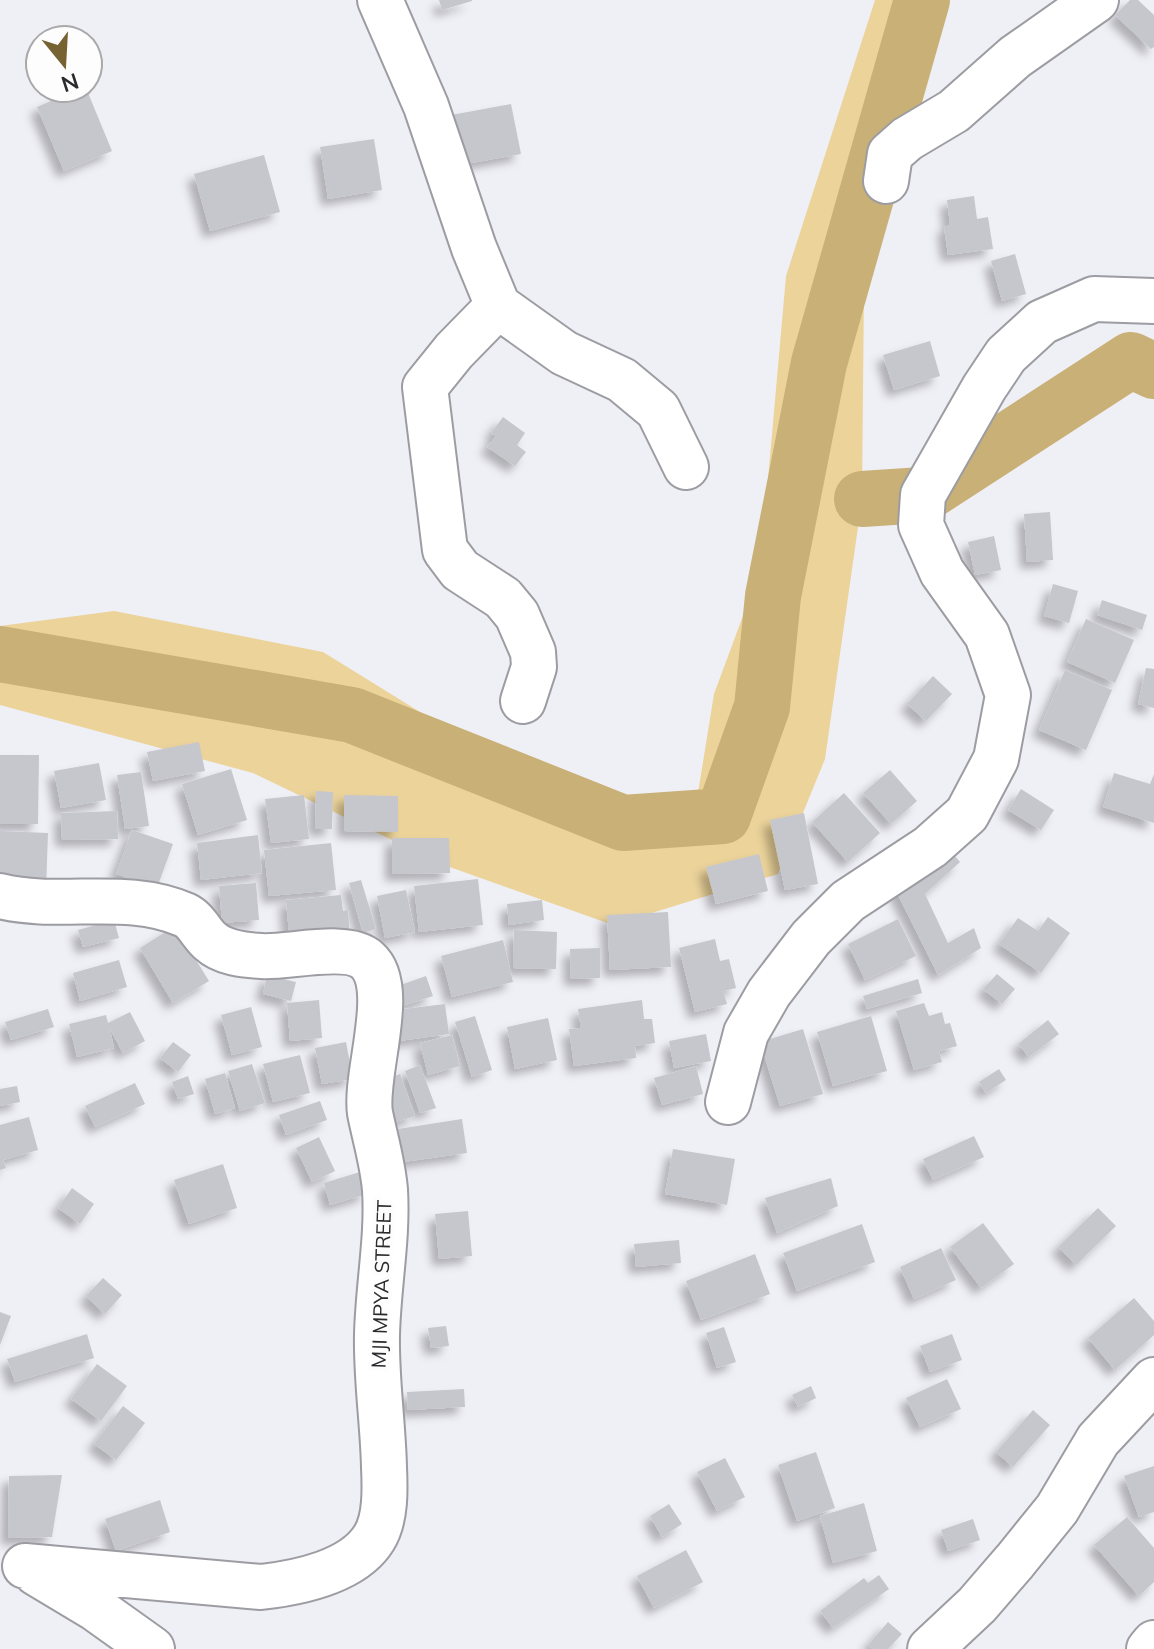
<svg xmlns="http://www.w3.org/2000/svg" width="1154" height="1649" viewBox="0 0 1154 1649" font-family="Mulish,sans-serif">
	<defs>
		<filter id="shadow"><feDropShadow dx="-7" dy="7" stdDeviation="4" flood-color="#0004"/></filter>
	</defs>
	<rect width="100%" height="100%" fill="#efeff6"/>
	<path fill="#ebd39a" d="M875,0H941L865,176L862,499L825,759L778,874L613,925L444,865L253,773L0,705V626L114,611L323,652L517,772L593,811L692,830L714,694L760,570L786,276Z"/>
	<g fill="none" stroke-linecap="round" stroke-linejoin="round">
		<path stroke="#c8b076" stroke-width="56" d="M862,499L923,495L1131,360L1154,371
			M0,654L352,715L623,823L723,816L762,707L773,596L819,363L922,0"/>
	</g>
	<path fill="#c6c6cd" filter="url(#shadow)" d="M439,0H472V1L442,10Z
		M1130,0H1138L1154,15V47L1151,49L1115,15Z
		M81,88H86L112,151L64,171L37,107Z
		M511,104L521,154L455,166L446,116Z
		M374,139L382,190L328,199L320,147Z
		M264,155L280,212L210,231L194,174Z
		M974,196L977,219L988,217L993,249L948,255L944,227L950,225L947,200Z
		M1015,254L1026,294L1002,301L991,261Z
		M930,341L940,376L894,390L883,355Z
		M503,417L525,433L517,445L526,452L515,466L487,447L496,436L491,433Z
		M1050,512L1053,560L1027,562L1024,514Z
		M994,536L1001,570L975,575L968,542Z
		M1053,584L1078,591L1069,623L1044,616Z
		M1102,600L1147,615L1142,630L1097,615Z
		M1086,619L1134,640L1115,683L1067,662Z
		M1146,668L1154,669V708L1138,704Z
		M1065,670L1112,690L1086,750L1039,730Z
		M933,676L952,694L926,721L907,704Z
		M199,742L205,771L153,781L147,752Z
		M0,755H39L38,824H0Z
		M99,763L106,800L61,808L54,771Z
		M231,769L247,820L198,835L182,784Z
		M890,770L917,801L891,824L863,793Z
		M141,772L149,826L125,829L117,775Z
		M1114,773L1150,784L1154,774V823L1103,807Z
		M1021,789L1054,810L1041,830L1008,810Z
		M316,791L333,792L332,829H315Z
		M844,793L880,833L848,862L812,822Z
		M304,795L309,839L271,843L265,799Z
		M344,795L398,796V832L344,831Z
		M117,811L118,839L62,840L61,813Z
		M804,813L818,884L785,890L770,820Z
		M132,830L173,844L157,888L116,874Z
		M0,831L48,833L46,889L0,887Z
		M258,835L262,873L201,880L197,843Z
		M392,838H449L450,873L392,874Z
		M331,843L336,890L269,896L264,850Z
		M944,843L960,862L925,894L948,943L974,928L981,948L938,975L892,883Z
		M759,854L768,891L716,904L706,867Z
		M478,879L483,925L419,932L414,886Z
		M361,880L376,929L363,933L349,883Z
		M256,883L259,920L222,923L219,886Z
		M406,890L415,932L385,938L377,896Z
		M341,895L343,911L348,910L350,939L290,944L286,900Z
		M542,900L544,920L509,925L507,904Z
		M668,912L671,967L610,970L607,915Z
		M1048,917L1070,933L1041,973L999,944L1018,918L1038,931Z
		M898,919L916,956L865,980L848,944Z
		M114,920L119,938L83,947L78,930Z
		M175,926L209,981L173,1003L140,948Z
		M514,930L557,932L556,969L513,968Z
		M715,939L720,961L729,959L736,988L723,991L727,1004L695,1012L679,948Z
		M503,940L513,982L452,997L441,956Z
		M600,948V978L571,979L570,949Z
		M119,960L127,987L80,1001L73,973Z
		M997,974L1015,989L1002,1004L983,989Z
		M267,975L296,982L291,1001L263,994Z
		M426,976L433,996L399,1007L392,988Z
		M918,979L922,993L867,1009L863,996Z
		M319,1000L322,1038L290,1041L287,1003Z
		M642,1000L644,1019H652L655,1043L635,1046L636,1058L574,1066L569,1029L581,1028L578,1009Z
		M924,1003L929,1016L942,1012L945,1024L950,1023L957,1046L939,1051L942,1062L914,1070L896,1011Z
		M445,1004L449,1034L399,1041L396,1010Z
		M251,1007L262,1047L232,1055L221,1015Z
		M48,1009L54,1027L11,1040L5,1022Z
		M130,1012L145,1041L123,1053L110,1029L114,1048L77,1057L69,1024L106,1015L108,1023Z
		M475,1016L492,1070L472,1077L455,1022Z
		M871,1016L887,1071L833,1086L817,1032Z
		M548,1018L557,1060L515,1069L507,1027Z
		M1048,1020L1059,1034L1029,1057L1018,1044Z
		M803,1029L823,1094L780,1106L760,1042Z
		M706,1034L711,1061L674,1068L669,1041Z
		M452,1035L460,1066L428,1075L420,1043Z
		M173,1042L191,1055L178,1072L160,1058Z
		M346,1042L353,1079L322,1084L315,1048Z
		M300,1055L310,1093L273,1102L263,1064Z
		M252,1064L265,1103L240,1111L228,1071Z
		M420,1065L436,1108L420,1113L405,1071Z
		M696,1066L703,1094L662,1105L654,1078Z
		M999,1069L1006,1080L986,1093L979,1082Z
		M225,1073L235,1108L215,1114L205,1079Z
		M400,1074L415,1116L392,1123L378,1082Z
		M188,1076L194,1094L178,1099L172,1082Z
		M135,1083L145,1104L95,1127L85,1106Z
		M17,1086L20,1102L0,1106V1089Z
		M320,1101L327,1120L286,1135L279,1115Z
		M29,1117L38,1150L3,1160L6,1168L0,1170V1125Z
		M462,1119L467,1153L403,1162L398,1129Z
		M974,1136L984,1157L933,1180L923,1159Z
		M319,1137L335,1171L312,1182L296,1148Z
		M673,1149L735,1159L727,1205L665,1194Z
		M223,1164L237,1208L189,1224L174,1180Z
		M360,1172L367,1194L330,1205L324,1183Z
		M831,1178L838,1206L777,1233L765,1198Z
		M72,1188L94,1204L80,1224L58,1208Z
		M1098,1208L1116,1226L1076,1265L1058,1247Z
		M468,1211L472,1256L439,1259L435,1214Z
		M983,1223L1014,1264L981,1288L950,1247Z
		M862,1224L875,1262L797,1291L783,1253Z
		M679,1240L681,1263L636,1267L634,1244Z
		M941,1248L956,1280L914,1299L900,1267Z
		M755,1254L770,1294L701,1320L686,1281Z
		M103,1278L122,1295L105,1314L86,1296Z
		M1134,1298L1154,1321V1335L1115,1370L1088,1338Z
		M0,1312L11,1316L0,1345Z
		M446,1326L449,1346L431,1348L428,1328Z
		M724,1327L736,1362L717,1368L706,1333Z
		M87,1334L94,1358L15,1382L7,1359Z
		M952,1334L962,1360L930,1372L920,1346Z
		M97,1364L127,1386L101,1421L71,1399Z
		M947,1379L961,1409L920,1427L906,1398Z
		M811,1386L816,1398L798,1407L792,1395Z
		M464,1389L465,1407L408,1410L407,1392Z
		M123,1406L145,1423L116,1460L94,1444Z
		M1033,1410L1050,1425L1013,1467L996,1452Z
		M816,1452L835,1508L797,1521L778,1465Z
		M725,1458L745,1497L717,1511L697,1472Z
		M1154,1466V1512L1139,1517L1124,1476Z
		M62,1475L52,1537L8,1538L9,1476Z
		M160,1500L170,1532L116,1551L105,1519Z
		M864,1503L877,1551L833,1563L820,1516Z
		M669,1504L682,1524L662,1537L650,1516Z
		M1127,1517L1154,1548V1582L1139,1596L1094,1545Z
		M973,1519L980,1540L948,1551L941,1530Z
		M686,1550L703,1582L654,1608L637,1576Z
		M879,1575L889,1589L833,1628L820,1611L864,1578L868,1583Z
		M888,1622L902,1634L888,1649H873L868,1645Z"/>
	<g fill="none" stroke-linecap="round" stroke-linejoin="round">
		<g stroke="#9c9ca2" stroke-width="48">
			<path id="minor" d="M380,0L426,106L474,248L498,306L564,353L622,380L658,410L686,467
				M886,181L890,154L907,139L954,111L1015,57L1096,0
				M498,306L454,351L425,387L445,550L460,570L503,598L517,615L533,652L534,667L523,701
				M0,896C60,911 127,889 185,915C196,920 201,933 210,941C223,953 243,955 261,956C287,958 347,942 367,960C398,987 364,1074 370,1113C375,1138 383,1164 385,1190C388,1238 378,1287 377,1335C376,1379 383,1423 384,1467C385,1489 386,1519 374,1538C353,1572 297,1583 261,1587L25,1566
				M728,1102L746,1033L769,993L811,938L848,901L930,847L967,814L996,759L1008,695L987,635L942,572L921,525L923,495L984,388L1006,355L1042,322L1094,299L1154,301
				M36,1573L96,1609L152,1649
				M930,1649L977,1605L1015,1561L1057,1509L1098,1440L1154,1380
				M1149,1649L1154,1643"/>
		</g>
		<use href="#minor" stroke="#fff" stroke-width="44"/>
	</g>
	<g text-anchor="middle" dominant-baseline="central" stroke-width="8" stroke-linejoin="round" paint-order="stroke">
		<g font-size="20" fill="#2b2a2d" stroke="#fdfdfe">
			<text transform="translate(381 1284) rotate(-88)">MJI MPYA STREET</text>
		</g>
	</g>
	<g transform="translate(64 64) rotate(162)"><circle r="38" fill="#fdfdfe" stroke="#a9a9aa" stroke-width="2"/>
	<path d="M0-6L14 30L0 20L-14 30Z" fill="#776332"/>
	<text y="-12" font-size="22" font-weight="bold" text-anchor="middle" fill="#2b2a2d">N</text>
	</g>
</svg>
